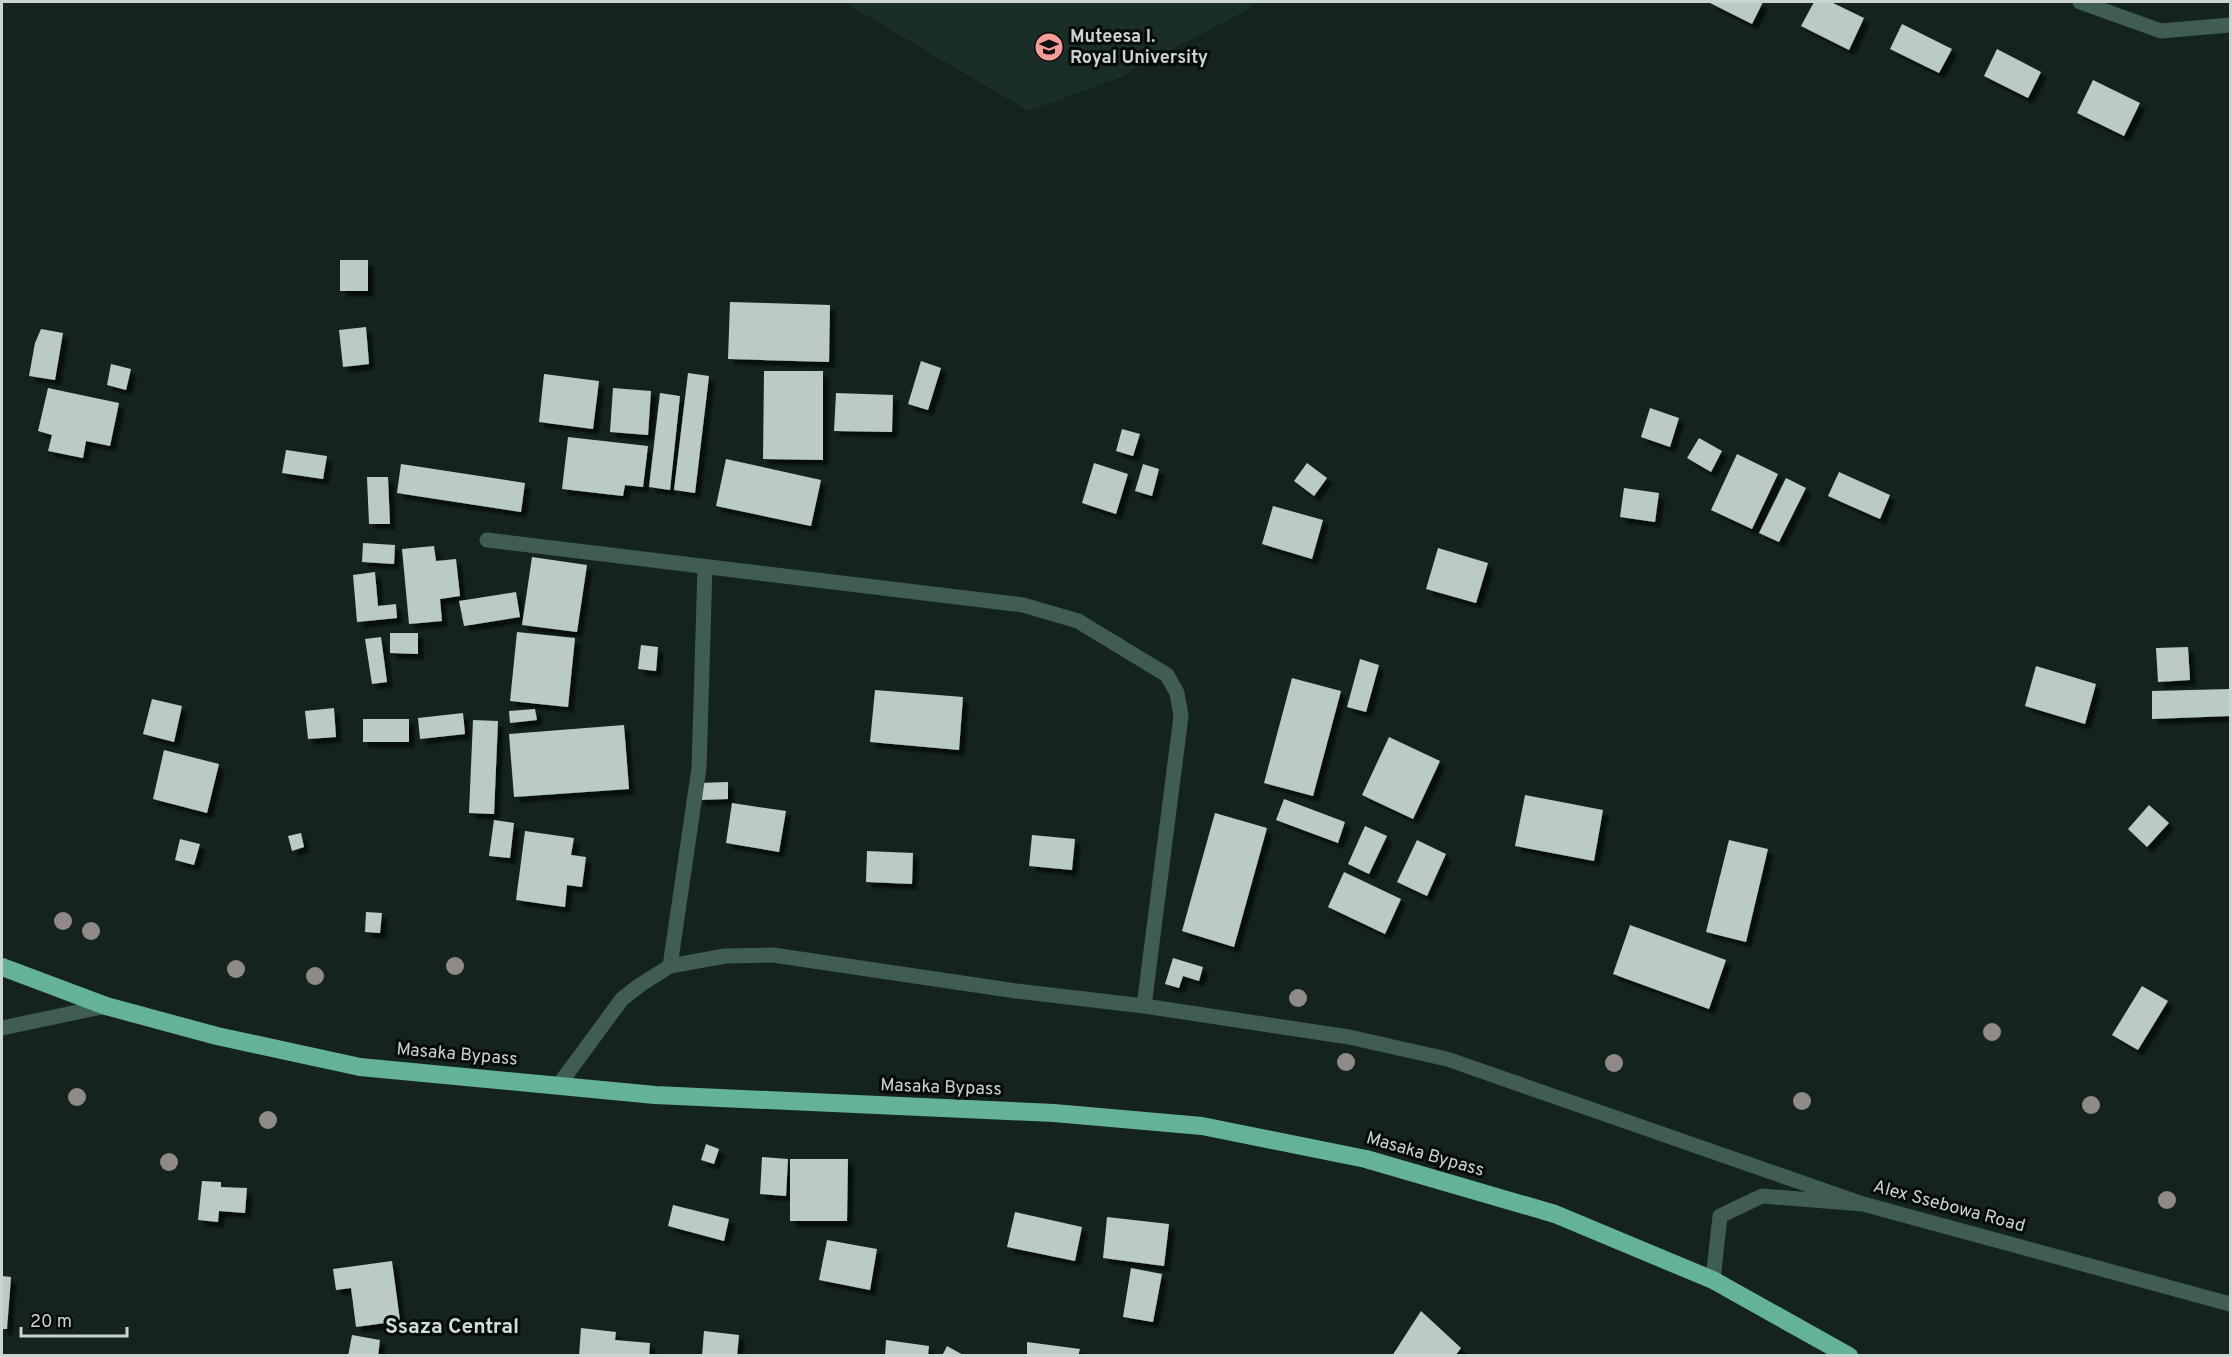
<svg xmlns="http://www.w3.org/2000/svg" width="2232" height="1357" viewBox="0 0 2232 1357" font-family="Overpass,sans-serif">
	<defs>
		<filter id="shadow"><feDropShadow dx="5.5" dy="5.5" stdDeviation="1.5" flood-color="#0009"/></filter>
	</defs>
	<rect width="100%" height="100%" fill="#15231e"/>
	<path fill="#192e26" d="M844,2H1258L1236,16L1118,78L1028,111Z"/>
	<path fill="#b9cbc4" filter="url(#shadow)" d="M1708,2H1763L1752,24Z
		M1814,2H1831L1864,18L1849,50L1801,26Z
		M1902,24L1952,49L1939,73L1890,49Z
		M1997,49L2041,72L2028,98L1984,76Z
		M2093,80L2140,103L2124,136L2077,113Z
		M340,260H368V291H340Z
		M730,302L830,305L829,362L728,359Z
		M366,327L369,364L343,367L339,330Z
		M41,329L63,333L55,380L29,376L35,343Z
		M921,361L941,368L928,410L908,404Z
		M111,364L131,369L126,390L107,385Z
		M764,371H823V460L763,459Z
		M688,373L709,376L695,493L674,490Z
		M544,374L599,381L593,429L539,422Z
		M48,388L119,403L110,446L86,441L83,458L48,451L52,435L38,431Z
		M613,388L651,391L648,435L610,432Z
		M660,393L680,396L670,490L649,487Z
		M836,393L893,395L892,432L834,431Z
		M1650,408L1679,418L1670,447L1641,437Z
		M1122,429L1140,434L1133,456L1116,451Z
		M568,437L648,446L643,487L625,485L623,496L562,489Z
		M1699,438L1722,451L1711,472L1687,458Z
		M286,450L327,456L323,479L282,473Z
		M1737,454L1778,474L1752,529L1711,510Z
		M726,459L821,480L811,526L716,506Z
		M1094,463L1128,474L1116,514L1082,503Z
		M1307,463L1327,478L1314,496L1294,481Z
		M401,464L525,483L521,512L397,493Z
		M1143,464L1159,469L1152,496L1135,491Z
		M1839,472L1890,495L1880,519L1828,496Z
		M367,477H388L390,524H369Z
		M1786,478L1806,488L1779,542L1759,533Z
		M1624,488L1659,493L1655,522L1620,517Z
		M1273,506L1323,520L1312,559L1262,544Z
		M363,543L395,545L394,564L362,562Z
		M434,546L436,561L456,559L460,596L440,599L442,621L409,624L402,549Z
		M1438,548L1488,563L1476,603L1426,589Z
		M532,557L587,565L577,632L522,625Z
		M375,572L378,606L396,604L397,618L357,622L353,575Z
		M516,592L520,617L464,626L459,601Z
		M517,632L575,638L568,707L510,701Z
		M390,633H418V654L390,653Z
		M381,637L387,682L372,684L365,639Z
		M641,645L658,647L656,671L638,669Z
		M2188,647L2190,680L2158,682L2156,648Z
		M1360,659L1379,665L1366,712L1347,707Z
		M2036,666L2096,684L2085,724L2025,706Z
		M1292,678L1341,691L1313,796L1264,783Z
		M2230,689V716L2152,719V691Z
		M875,690L963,697L959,750L870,742Z
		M152,699L182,706L174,742L143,734Z
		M334,708L336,737L308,739L305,711Z
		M535,709L537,720L510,723L509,711Z
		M463,713L465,734L420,739L418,718Z
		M363,719H409V742H363Z
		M473,720L498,721L494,814L469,813Z
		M624,725L629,789L514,797L509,734Z
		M1389,737L1440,761L1413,819L1362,795Z
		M164,750L219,764L207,813L153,799Z
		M728,782V799L699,800V783Z
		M1525,795L1603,810L1594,861L1515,846Z
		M1284,799L1345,822L1338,843L1276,820Z
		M732,803L786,811L779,852L726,843Z
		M2149,805L2169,823L2147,847L2128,829Z
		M1215,813L1267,828L1234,947L1182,931Z
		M494,820L514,823L510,858L489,856Z
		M1365,826L1387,836L1369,874L1348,864Z
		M525,831L574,838L571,855L586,857L582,887L567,885L565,907L516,900Z
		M301,833L304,847L292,851L288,836Z
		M1032,835L1075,839L1072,870L1029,866Z
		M180,839L200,844L194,865L175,860Z
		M1417,840L1446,854L1427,896L1397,882Z
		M1729,840L1768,849L1746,942L1706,932Z
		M867,851L913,853L912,884L866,882Z
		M1344,872L1401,899L1385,934L1328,907Z
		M366,912L382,913L380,933L365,932Z
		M1630,925L1726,960L1709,1009L1613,974Z
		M1173,958L1203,967L1199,981L1183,976L1179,988L1165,984Z
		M2142,986L2168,1001L2138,1050L2112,1035Z
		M706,1144L719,1149L714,1164L701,1160Z
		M762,1157L788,1159L786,1196L760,1194Z
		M790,1159H848L847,1221H790Z
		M202,1181L221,1182V1187L247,1188L245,1213L219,1211L218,1222L198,1220Z
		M673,1205L729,1219L724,1241L668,1226Z
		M1015,1212L1082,1227L1075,1261L1007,1247Z
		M1107,1217L1169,1224L1164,1266L1103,1258Z
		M827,1240L877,1249L870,1290L819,1280Z
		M392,1261L400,1321L356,1327L351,1288L336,1290L333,1269Z
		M1131,1268L1162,1274L1153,1322L1123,1317Z
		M2,1276L11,1277L7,1329H2Z
		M1421,1311L1461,1348L1455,1356H1392Z
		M581,1328L616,1332L615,1340L650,1343L649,1356H579Z
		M704,1331L739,1335L737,1356H702Z
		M352,1335L380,1340L378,1356H348Z
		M886,1340L929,1346L928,1356H885Z
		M1027,1342L1080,1349L1078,1356H1027Z
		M947,1346L965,1356H942Z"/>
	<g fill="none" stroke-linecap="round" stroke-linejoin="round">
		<path stroke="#3f5d51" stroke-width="15" d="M2080,2L2161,31L2230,25
			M487,540L1023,605L1078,621L1167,675L1177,693L1181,716L1144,1006
			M670,966L699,768L705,567
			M2,1028L106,1006
			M558,1086L622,999L640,985L670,966L725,956L773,955L1016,991L1144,1006L1349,1037L1447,1059L1863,1204
			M1713,1280L1720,1216L1762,1196L1863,1204L2230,1304"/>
		<path stroke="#64b397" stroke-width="18" d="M2,967L106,1006L217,1036L360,1067L655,1095L1054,1113L1202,1126L1366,1159L1555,1214L1713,1280L1849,1356"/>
	</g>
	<g fill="#8f8a86">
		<circle cx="63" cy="921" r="9"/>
		<circle cx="91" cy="931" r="9"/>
		<circle cx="455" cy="966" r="9"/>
		<circle cx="236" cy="969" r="9"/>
		<circle cx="315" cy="976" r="9"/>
		<circle cx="1298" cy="998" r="9"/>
		<circle cx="1992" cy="1032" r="9"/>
		<circle cx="1346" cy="1062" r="9"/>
		<circle cx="1614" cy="1063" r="9"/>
		<circle cx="77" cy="1097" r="9"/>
		<circle cx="1802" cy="1101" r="9"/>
		<circle cx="2091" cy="1105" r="9"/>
		<circle cx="268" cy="1120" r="9"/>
		<circle cx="169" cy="1162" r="9"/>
		<circle cx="2167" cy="1200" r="9"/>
	</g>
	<defs>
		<g id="university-disc" transform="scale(1.5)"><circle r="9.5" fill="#f59b98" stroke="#060b08"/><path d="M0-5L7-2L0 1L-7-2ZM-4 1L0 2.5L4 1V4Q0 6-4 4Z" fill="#111"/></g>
	</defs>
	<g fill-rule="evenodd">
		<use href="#university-disc" x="1049" y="47"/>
	</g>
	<g text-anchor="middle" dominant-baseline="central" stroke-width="6" stroke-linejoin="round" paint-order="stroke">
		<g font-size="18" font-weight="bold" fill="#cbd4d0" stroke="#060b08" text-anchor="start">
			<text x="1070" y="37">Muteesa I.<tspan x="1070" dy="21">Royal University</tspan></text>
		</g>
		<g font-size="18" fill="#cbd4d0" stroke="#060b08">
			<text transform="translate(457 1055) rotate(5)">Masaka Bypass</text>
			<text transform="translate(941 1088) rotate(2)">Masaka Bypass</text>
			<text transform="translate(1425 1155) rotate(16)">Masaka Bypass</text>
			<text transform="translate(1949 1207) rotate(15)">Alex Ssebowa Road</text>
		</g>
		<g font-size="21" font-weight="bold" fill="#cedfd8" stroke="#060b08">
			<text x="452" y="1327">Ssaza Central</text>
		</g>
	</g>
	<rect width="2232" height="1357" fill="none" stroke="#cbd4d0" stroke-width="6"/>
	<path d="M21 1327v9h106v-9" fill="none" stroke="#cbd4d0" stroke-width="3"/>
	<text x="30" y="1327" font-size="18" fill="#cbd4d0" stroke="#060b08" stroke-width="4.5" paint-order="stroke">20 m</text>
</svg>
